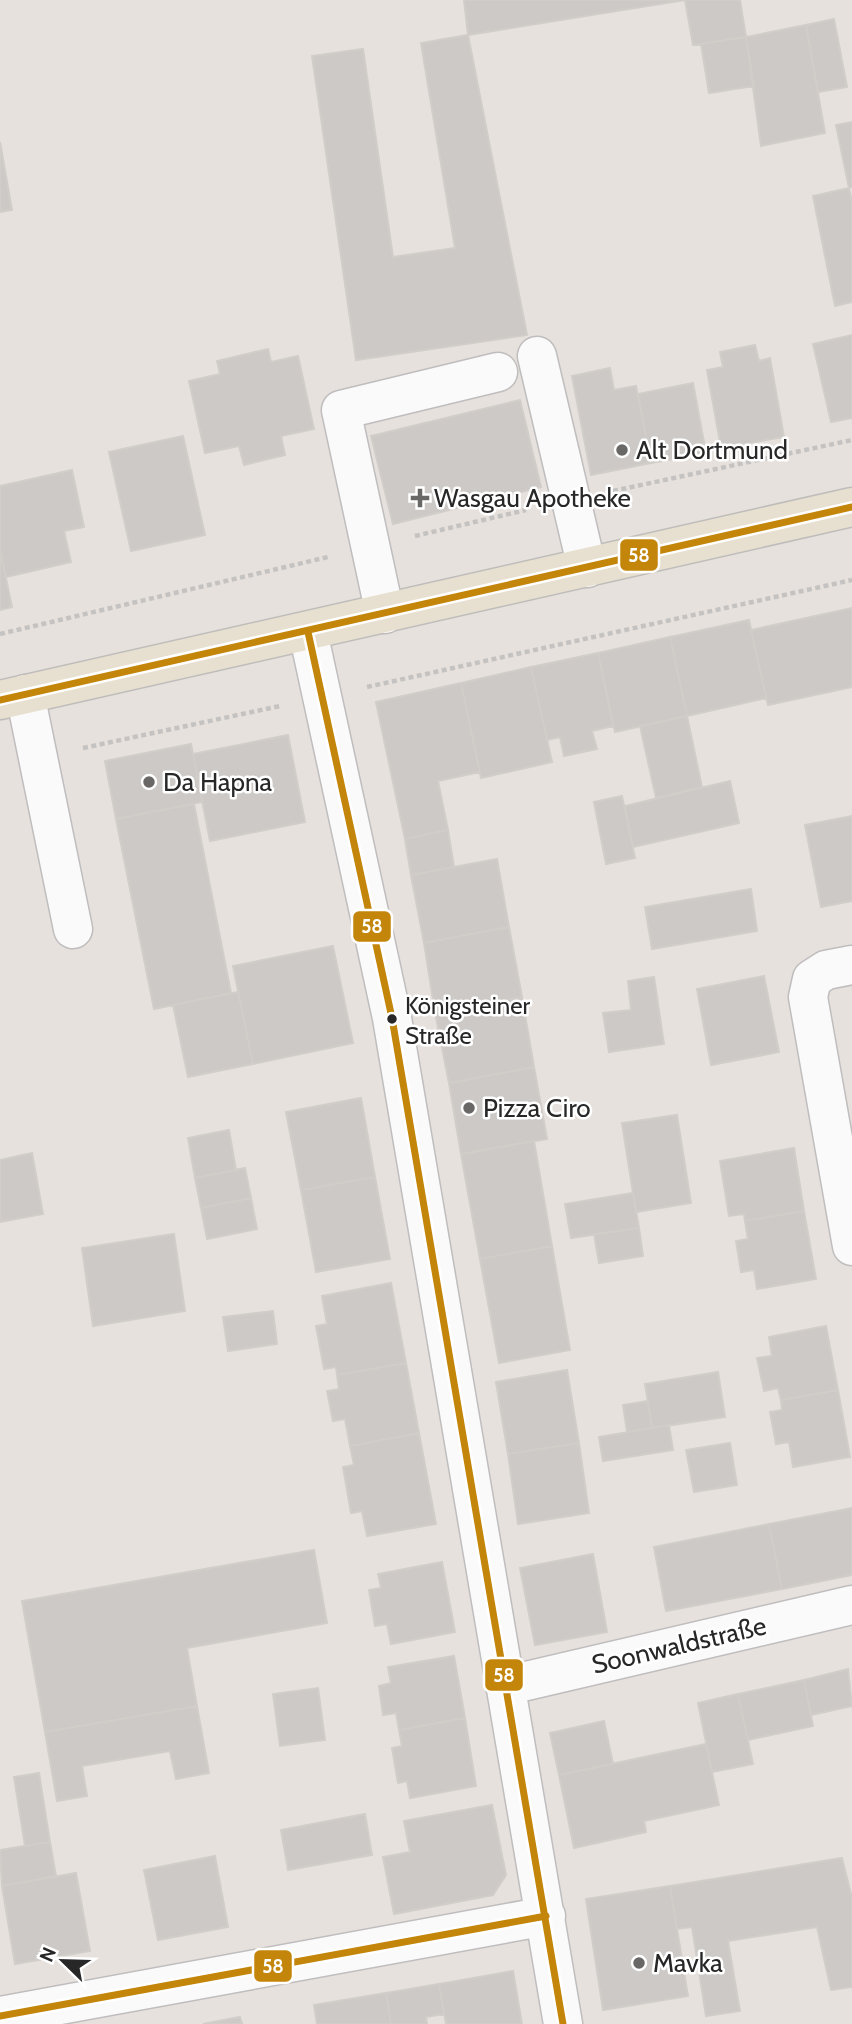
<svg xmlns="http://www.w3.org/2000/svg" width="852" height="2024" viewBox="0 0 852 2024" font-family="Cabin,sans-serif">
	<rect width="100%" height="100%" fill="#e6e1dc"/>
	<path fill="#ccc9c6" stroke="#d1cdc8" stroke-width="2" d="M464,0H685L468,35Z
		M685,0H740L746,37L693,45Z
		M834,19L847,87L818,92L806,25Z
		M806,25L825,133L761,146L746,37Z
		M468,35L527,335L356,360L312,56L363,49L393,257L455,248L421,43Z
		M746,37L754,86L709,93L701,44Z
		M852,122V187L849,188L836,125Z
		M0,142L12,210L0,212Z
		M849,188L852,202V302L835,306L813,196Z
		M852,335V418L831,422L813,344Z
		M755,345L759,361L770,358L784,437L721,448L707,370L723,367L720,352Z
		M268,349L271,362L298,356L314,429L281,436L285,455L244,465L239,446L205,453L189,381L220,374L217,361Z
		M610,368L614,390L636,386L651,463L591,475L572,376Z
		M693,383L706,453L651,463L638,394Z
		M520,400L541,487L393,524L371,436Z
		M183,436L205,535L131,551L109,452Z
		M72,470L84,527L64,531L71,562L6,577L0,550V486Z
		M0,550L12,607L0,610Z
		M852,608V687L768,705L751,630Z
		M749,620L766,698L687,716L670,637Z
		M670,637L687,716L615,732L598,653Z
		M598,653L613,726L592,731L597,749L564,756L560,737L547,740L531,667Z
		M531,667L552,762L481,778L461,683Z
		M461,683L480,772L438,781L448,830L405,839L376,702Z
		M687,716L702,787L656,798L640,726Z
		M288,735L305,822L210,841L193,754Z
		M191,744L202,802L116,819L105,761Z
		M730,781L739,823L633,847L625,806Z
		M622,796L635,858L606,864L594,802Z
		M194,804L231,993L154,1009L116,819Z
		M852,816V901L821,907L805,825Z
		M448,830L454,867L411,875L405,839Z
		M497,859L509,927L424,943L411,875Z
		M751,889L757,931L652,949L645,907Z
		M509,927L522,997L435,1012L424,943Z
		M333,946L353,1043L253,1064L233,966Z
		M764,976L779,1052L711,1065L697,989Z
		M654,977L664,1044L609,1052L603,1013L631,1010L628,981Z
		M238,992L253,1064L188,1077L173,1005Z
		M522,997L534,1067L449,1083L435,1012Z
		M534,1067L547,1139L461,1154L449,1083Z
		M361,1098L375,1177L301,1190L286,1112Z
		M677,1115L691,1203L636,1212L622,1123Z
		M229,1130L236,1170L195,1178L188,1138Z
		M534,1141L552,1246L480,1259L461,1154Z
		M794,1148L804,1211L745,1221L744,1214L729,1216L720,1161Z
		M32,1153L43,1214L0,1222V1160Z
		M245,1168L251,1198L201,1208L195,1178Z
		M375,1177L390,1259L316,1272L301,1190Z
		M633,1193L639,1228L571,1238L565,1204Z
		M251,1198L257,1229L207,1239L201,1208Z
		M804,1211L816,1279L757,1289L754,1270L741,1272L736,1241L748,1239L745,1221Z
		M639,1228L643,1256L599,1263L594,1234Z
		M174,1234L185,1311L93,1326L82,1248Z
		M552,1246L570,1350L499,1363L480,1259Z
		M391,1283L406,1363L337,1375L336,1367L324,1369L316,1326L327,1324L322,1296Z
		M273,1311L277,1344L228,1351L223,1317Z
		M826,1326L838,1390L781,1400L778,1388L764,1391L757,1358L772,1356L769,1337Z
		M406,1363L419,1433L350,1446L345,1419L333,1421L327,1391L339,1389L337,1375Z
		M567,1370L579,1443L508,1454L496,1382Z
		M718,1372L725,1417L652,1428L645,1384Z
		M838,1390L850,1457L793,1467L789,1442L776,1444L770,1412L782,1410L781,1400Z
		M648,1401L652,1428L627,1432L623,1405Z
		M669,1425L673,1450L603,1461L599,1437Z
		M419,1433L436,1524L367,1536L362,1511L351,1513L343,1467L354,1465L350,1446Z
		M579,1443L589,1513L518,1524L508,1454Z
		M730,1443L737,1485L694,1492L686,1450Z
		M852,1508V1575L782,1589L769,1524Z
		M769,1524L782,1589L666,1611L654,1547Z
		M314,1550L327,1623L187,1648L197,1706L45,1732L22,1601Z
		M593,1554L607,1632L535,1645L520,1568Z
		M442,1562L455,1632L391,1644L387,1624L375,1626L369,1590L381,1588L378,1574Z
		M454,1656L465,1718L399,1730L396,1713L383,1715L379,1686L391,1683L388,1667Z
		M848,1669L852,1706L811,1715L804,1680Z
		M804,1680L813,1726L748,1740L738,1694Z
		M318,1688L325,1740L280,1746L273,1694Z
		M738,1694L753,1764L712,1772L698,1703Z
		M197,1706L209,1773L176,1779L170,1751L82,1766L87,1796L57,1801L45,1732Z
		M465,1718L476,1786L410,1798L407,1781L398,1783L392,1748L402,1746L399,1730Z
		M604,1721L613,1764L559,1775L550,1733Z
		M706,1744L719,1805L644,1821L646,1832L574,1848L559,1775Z
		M39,1773L50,1842L25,1846L14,1777Z
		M492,1805L506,1875L493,1895L394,1914L383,1857L410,1852L404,1821Z
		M365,1814L372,1855L288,1870L281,1830Z
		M50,1842L56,1876L2,1886L0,1850Z
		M215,1856L228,1927L158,1940L144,1870Z
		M842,1858L852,1898V1987L831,1990L817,1927L728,1941L740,2011L706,2016L692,1927L677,1929L670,1886Z
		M76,1873L90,1951L15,1964L2,1886Z
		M670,1886L688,1996L603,2010L586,1899Z
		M513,1971L522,2024H446L439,1984Z
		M439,1984L444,2014L426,2017L427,2024H391L386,1993Z
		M386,1993L391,2024H317L314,2005Z
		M240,2017L242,2024H203Z"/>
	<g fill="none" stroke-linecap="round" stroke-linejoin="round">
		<g stroke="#bfbdbe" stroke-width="41">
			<path id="minor" d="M537,356L587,568
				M385,614L341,410L498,372
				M308,632L392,1018L563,2024
				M25,694L73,929
				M852,965L826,970L812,979L808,997L852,1246
				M505,1686L852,1605
				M0,2016L546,1916"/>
		</g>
		<g stroke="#bfbdbb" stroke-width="41">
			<path id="major" d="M0,700L852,507"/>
		</g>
		<path stroke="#c4c3c2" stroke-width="4.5" stroke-dasharray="5 3.5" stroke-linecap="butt" d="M613,491L852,440
			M415,536L526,510
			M0,634L328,557
			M367,687L852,580
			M83,748L280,706"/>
		<use href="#minor" stroke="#fbfafa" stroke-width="38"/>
		<use href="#major" stroke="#e7e0d0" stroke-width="38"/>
		<g stroke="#fff" stroke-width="12">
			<path id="bus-1" d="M308,632L392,1018L563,2024
				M0,700L852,507
				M0,2016L546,1916"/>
		</g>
		<use href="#bus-1" stroke="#c3860a" stroke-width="7"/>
	</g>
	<g fill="#6a6866" stroke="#fff" stroke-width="2.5">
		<circle cx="622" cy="450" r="7"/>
		<path d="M416.5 487.5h7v7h7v7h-7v7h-7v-7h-7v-7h7z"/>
		<circle cx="149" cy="782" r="7"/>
		<circle cx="469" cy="1108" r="7"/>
		<circle cx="639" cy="1963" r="7"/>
	</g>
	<circle fill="#272727" stroke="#fff" stroke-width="2.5" cx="392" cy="1019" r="6"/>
	<g text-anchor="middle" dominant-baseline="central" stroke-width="5" stroke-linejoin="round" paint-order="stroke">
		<g font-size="24" fill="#272727" stroke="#fff" text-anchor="start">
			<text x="405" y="1005">Königsteiner<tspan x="405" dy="30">Straße</tspan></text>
		</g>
		<g font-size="26" fill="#272727" stroke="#fff" text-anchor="start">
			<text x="636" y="450">Alt Dortmund</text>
			<text x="434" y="498">Wasgau Apotheke</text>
			<text x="163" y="782">Da Hapna</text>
			<text x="483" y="1108">Pizza Ciro</text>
			<text x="653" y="1963">Mavka</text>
		</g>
		<g font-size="26" fill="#272727" stroke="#fff">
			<text transform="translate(679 1645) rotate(-13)">Soonwaldstraße</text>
		</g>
	</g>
	<g stroke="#fff" stroke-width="2.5">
		<rect x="619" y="538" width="40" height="34" rx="7" fill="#c3860a"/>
		<rect x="352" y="910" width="40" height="33" rx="7" fill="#c3860a"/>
		<rect x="484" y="1658" width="40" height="34" rx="7" fill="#c3860a"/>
		<rect x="253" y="1949" width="40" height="34" rx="7" fill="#c3860a"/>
	</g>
	<g font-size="19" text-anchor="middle" font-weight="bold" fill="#fff">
		<text x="639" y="562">58</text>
		<text x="372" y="933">58</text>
		<text x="504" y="1682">58</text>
		<text x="273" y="1973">58</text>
	</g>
	<g transform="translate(63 1961) rotate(293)" stroke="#ffffff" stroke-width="5" paint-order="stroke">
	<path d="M0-5L12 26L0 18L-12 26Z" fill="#272727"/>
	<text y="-10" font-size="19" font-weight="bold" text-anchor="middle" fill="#272727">N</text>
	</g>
</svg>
